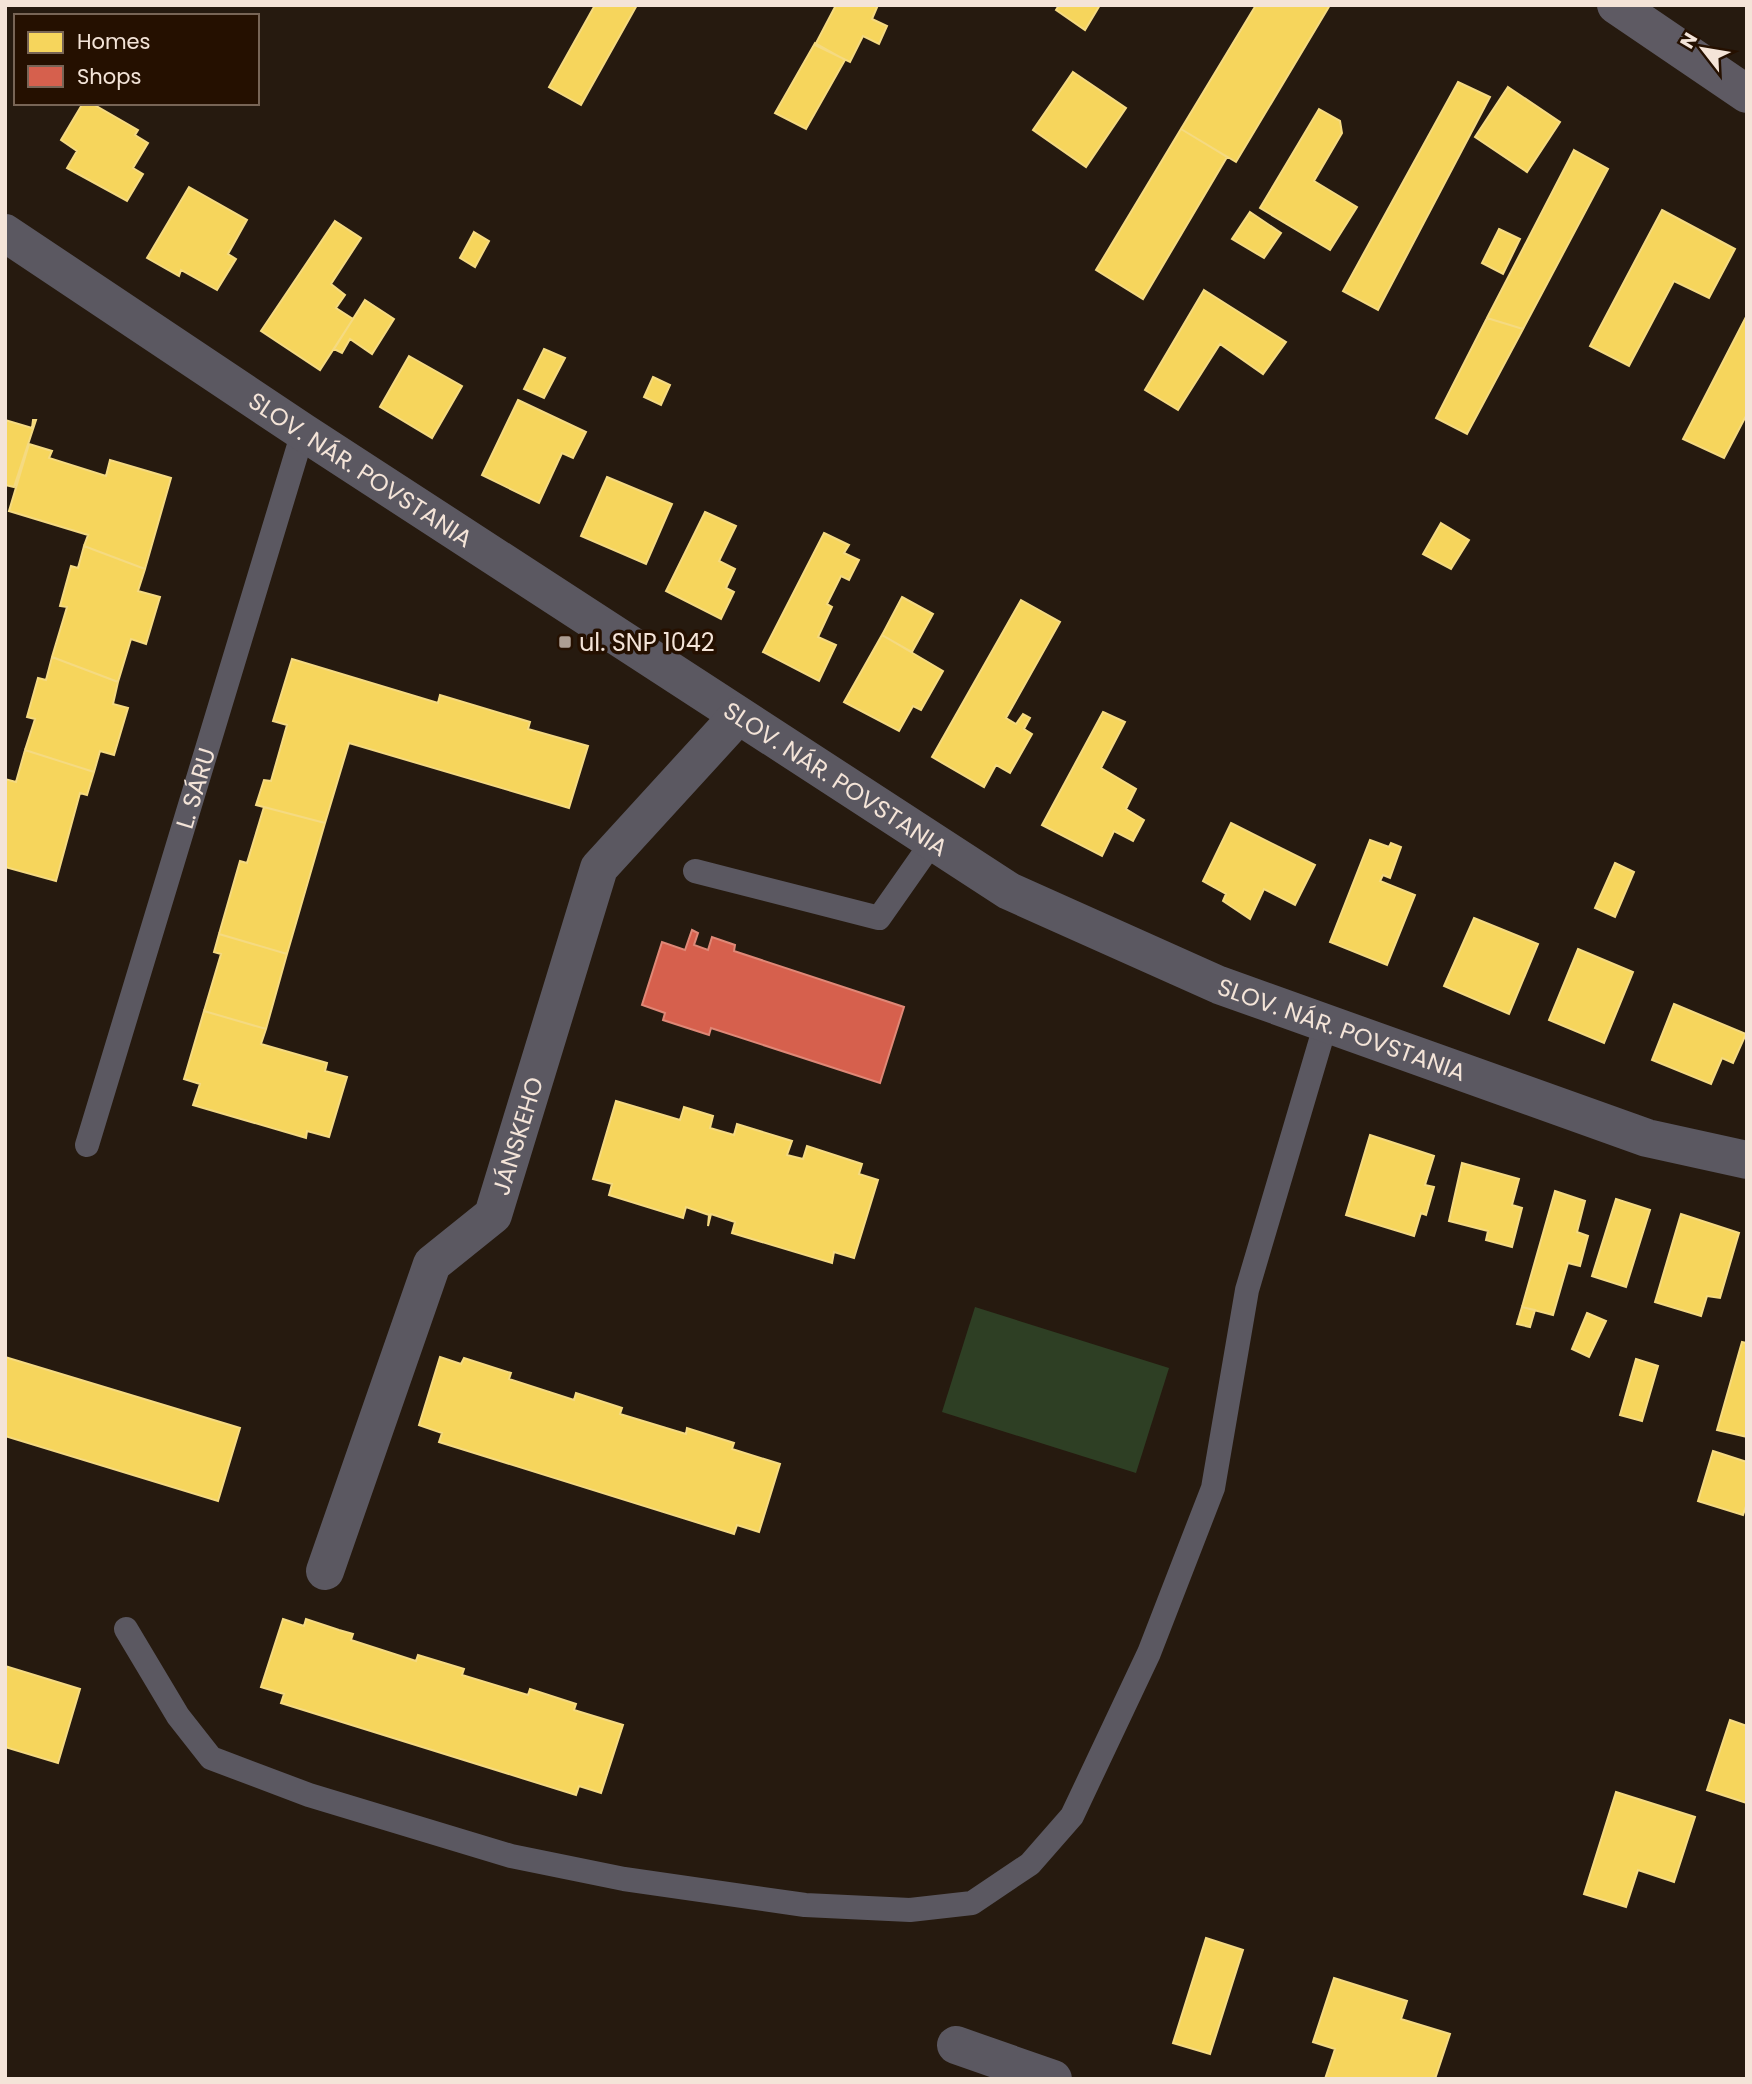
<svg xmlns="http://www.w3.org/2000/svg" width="1752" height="2084" viewBox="0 0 1752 2084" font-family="Poppins,sans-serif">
	<rect width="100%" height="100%" fill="#261a0f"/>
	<path fill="#2e3f24" d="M975,1307L1169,1368L1136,1473L942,1412Z"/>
	<path fill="#f6d55c" stroke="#f5da81" stroke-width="2" d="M595,5H637L581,105L549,87Z
		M836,5H878L872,19L887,26L879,44L863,36L850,62L815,45Z
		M1059,5H1100L1085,30L1056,10Z
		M1256,5H1330L1236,162L1181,129Z
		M815,43L845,60L806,129L775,113Z
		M1073,72L1126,108L1086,167L1033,130Z
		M1458,82L1490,97L1378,310L1343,291Z
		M1508,87L1560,122L1527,172L1475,137Z
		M83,103H91L138,130L135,135L148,143L133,168L143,174L127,201L67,168L77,151L61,140Z
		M1319,109L1340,121L1342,133L1314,181L1357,207L1330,250L1260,208Z
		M1181,129L1227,157L1143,299L1096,270Z
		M1574,150L1608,169L1523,329L1487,318Z
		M189,187L247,220L228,254L236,259L217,290L181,270L179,276L147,258Z
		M1662,210L1735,249L1709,298L1674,281L1629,366L1590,346Z
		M1250,212L1281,233L1264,258L1232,239Z
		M335,221L361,238L331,284L345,295L336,308L353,319L320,370L261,331Z
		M1499,229L1520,239L1503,274L1482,263Z
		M474,232L489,241L475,267L460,258Z
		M1204,290L1286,342L1263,374L1220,344L1178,410L1145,390Z
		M365,300L394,319L372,354L350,339L342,353L334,349Z
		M1747,315V414L1724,458L1683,439Z
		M1487,318L1523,329L1467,434L1436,418Z
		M544,349L565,358L544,398L524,389Z
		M409,356L462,386L432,438L380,407Z
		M653,377L670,385L661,405L644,397Z
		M518,400L586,432L573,458L562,453L539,503L482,475Z
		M5,420L32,428L33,420H36L14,487L5,485Z
		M29,444L52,451L49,458L106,476L110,460L171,478L145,569L84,546L88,535L9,511Z
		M607,477L672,504L646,564L581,536Z
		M705,512L736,526L719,561L735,569L726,588L734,592L721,619L666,591Z
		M1441,523L1469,540L1451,569L1423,554Z
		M824,533L849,545L844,553L859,560L849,580L841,576L827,604L832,607L818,637L836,645L819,681L763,652Z
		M84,546L145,569L138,591L160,597L146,644L131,639L118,682L52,657L67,607L60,606L71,566L78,568Z
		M902,597L933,614L912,652L882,635Z
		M1021,600L1060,622L1006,718L1016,724L1023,714L1030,718L1024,729L1032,734L1010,773L996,765L984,787L932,757Z
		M882,635L943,671L921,710L913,706L899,731L844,702Z
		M52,657L118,682L113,704L128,708L114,755L100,751L94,772L25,750L35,719L27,717L38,678L46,680Z
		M292,659L438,703L440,695L530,722L528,729L588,746L569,808L349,743L325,823L256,805L264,780L271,781L287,725L273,721Z
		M1103,712L1125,722L1101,768L1136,789L1126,809L1144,820L1133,841L1114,831L1102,856L1042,825Z
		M25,750L94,772L87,795L80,793L56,881L5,867V779L16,782Z
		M264,807L325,823L287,954L219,934L240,861L247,863Z
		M1231,823L1315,865L1295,905L1264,889L1250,919L1223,901L1226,894L1203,881Z
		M1370,840L1389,847L1391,843L1401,847L1390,878L1383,875L1380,881L1415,895L1387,965L1330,942Z
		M1615,863L1634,872L1615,917L1595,908Z
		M1474,918L1538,944L1509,1014L1444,986Z
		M219,934L287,954L266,1029L204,1011L221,954L214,952Z
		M1578,949L1633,972L1604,1043L1549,1020Z
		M1674,1004L1746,1034L1733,1063L1722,1058L1711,1084L1652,1060Z
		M204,1011L266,1029L261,1044L327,1063L325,1071L347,1077L329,1137L307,1131L306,1138L193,1105L200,1084L184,1079Z
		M616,1101L680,1120L684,1107L713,1116L710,1128L734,1135L737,1124L792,1141L787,1155L803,1159L807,1146L862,1164L859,1174L878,1180L854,1258L834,1252L832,1263L732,1233L735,1222L711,1214L708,1226L709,1215L686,1207L683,1218L609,1195L612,1184L593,1179Z
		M1370,1135L1434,1156L1425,1185L1434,1187L1426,1215L1421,1213L1414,1236L1346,1215Z
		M1462,1163L1519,1179L1512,1205L1522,1208L1512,1247L1486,1240L1488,1231L1449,1221Z
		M1555,1191L1585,1201L1577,1232L1588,1236L1580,1266L1568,1263L1553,1315L1522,1307Z
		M1616,1199L1650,1210L1626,1287L1592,1276Z
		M1681,1214L1739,1233L1720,1298L1707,1296L1701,1316L1655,1302Z
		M1522,1307L1535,1310L1530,1327L1517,1324Z
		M1587,1313L1606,1321L1589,1357L1572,1349Z
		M1742,1342L1747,1343V1437L1717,1430Z
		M5,1357L240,1428L218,1501L5,1436Z
		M440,1357L461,1364L464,1358L511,1373L509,1379L574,1400L576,1393L622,1408L620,1414L686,1434L687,1428L734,1443L732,1449L780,1464L759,1532L737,1525L734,1534L439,1442L442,1433L419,1425Z
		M1636,1359L1658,1366L1642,1421L1620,1415Z
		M1713,1451L1747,1462V1503L1743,1515L1698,1501Z
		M283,1619L304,1626L306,1619L339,1630L353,1634L351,1640L416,1661L418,1655L464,1669L462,1675L528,1695L530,1689L576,1704L574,1710L623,1725L601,1793L579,1786L576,1795L281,1703L284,1694L261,1687Z
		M5,1666L80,1689L58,1763L5,1747Z
		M1730,1720L1747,1726V1803L1707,1790Z
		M1616,1792L1695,1817L1674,1882L1638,1870L1626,1907L1584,1894Z
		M1206,1938L1243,1950L1210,2054L1173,2043Z
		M1334,1978L1407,2001L1401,2019L1450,2034L1435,2079H1325L1335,2049L1313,2042Z"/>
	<path fill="#d6604d" stroke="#df8877" stroke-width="2" d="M692,930L698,933L694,945L708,950L712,937L735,945L734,951L904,1007L880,1083L711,1028L709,1035L663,1020L665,1013L642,1005L662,942L685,950Z"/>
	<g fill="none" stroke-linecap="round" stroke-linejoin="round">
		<g stroke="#5b5861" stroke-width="24">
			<path d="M695,871L879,918L933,841"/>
			<path id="s1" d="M87,1145L303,432"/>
			<path d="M126,1629L178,1716L211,1758L309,1795L511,1856L624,1879L805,1905L910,1910L972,1903L1030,1864L1072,1816L1149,1653L1213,1488L1247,1290L1326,1023"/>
		</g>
		<g stroke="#5b5861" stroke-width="38">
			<path id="s2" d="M5,233L303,432L1009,891L1219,985L1647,1138L1747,1160"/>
			<path id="s3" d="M325,1571L432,1264L493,1215L599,868L738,716"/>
			<path d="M956,2045L1053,2079"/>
		</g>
		<path stroke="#5e5a63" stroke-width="38" d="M1616,5L1747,94"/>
	</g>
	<rect fill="#ac9d92" stroke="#251000" stroke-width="2.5" x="558" y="635" width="14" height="14" rx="3.5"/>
	<g text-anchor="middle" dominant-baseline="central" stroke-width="7" stroke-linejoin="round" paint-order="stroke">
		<g font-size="24" fill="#f4e4d8" stroke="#251000">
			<text stroke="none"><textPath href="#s2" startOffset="427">SLOV. NÁR. POVSTANIA</textPath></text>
			<text stroke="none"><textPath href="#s2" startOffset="994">SLOV. NÁR. POVSTANIA</textPath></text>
			<text stroke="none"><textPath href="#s1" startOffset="373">L. SÁRU</textPath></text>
			<text stroke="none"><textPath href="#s2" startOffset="1561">SLOV. NÁR. POVSTANIA</textPath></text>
			<text stroke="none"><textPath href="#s3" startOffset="486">JÁNSKEHO</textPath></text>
		</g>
		<g font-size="24" fill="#f4e4d8" stroke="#251000" text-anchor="start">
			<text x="579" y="642">ul. SNP 1042</text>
		</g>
	</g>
	<rect width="1752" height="2084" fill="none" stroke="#f4e4d8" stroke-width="14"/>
	<rect x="14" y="14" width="245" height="91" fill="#251000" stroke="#786556" stroke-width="2"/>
	<rect x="28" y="32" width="35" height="21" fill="#f6d55c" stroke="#786556" stroke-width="2"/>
	<text x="77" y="49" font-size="21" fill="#f4e4d8">Homes</text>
	<rect x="28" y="66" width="35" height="21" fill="#d6604d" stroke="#786556" stroke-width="2"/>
	<text x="77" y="84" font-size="21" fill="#f4e4d8">Shops</text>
	<g transform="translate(1703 49) rotate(301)" stroke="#251000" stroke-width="5" paint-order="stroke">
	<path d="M0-5L12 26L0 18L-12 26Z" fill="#f4e4d8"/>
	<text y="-10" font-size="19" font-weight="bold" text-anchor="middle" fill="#f4e4d8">N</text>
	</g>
</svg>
